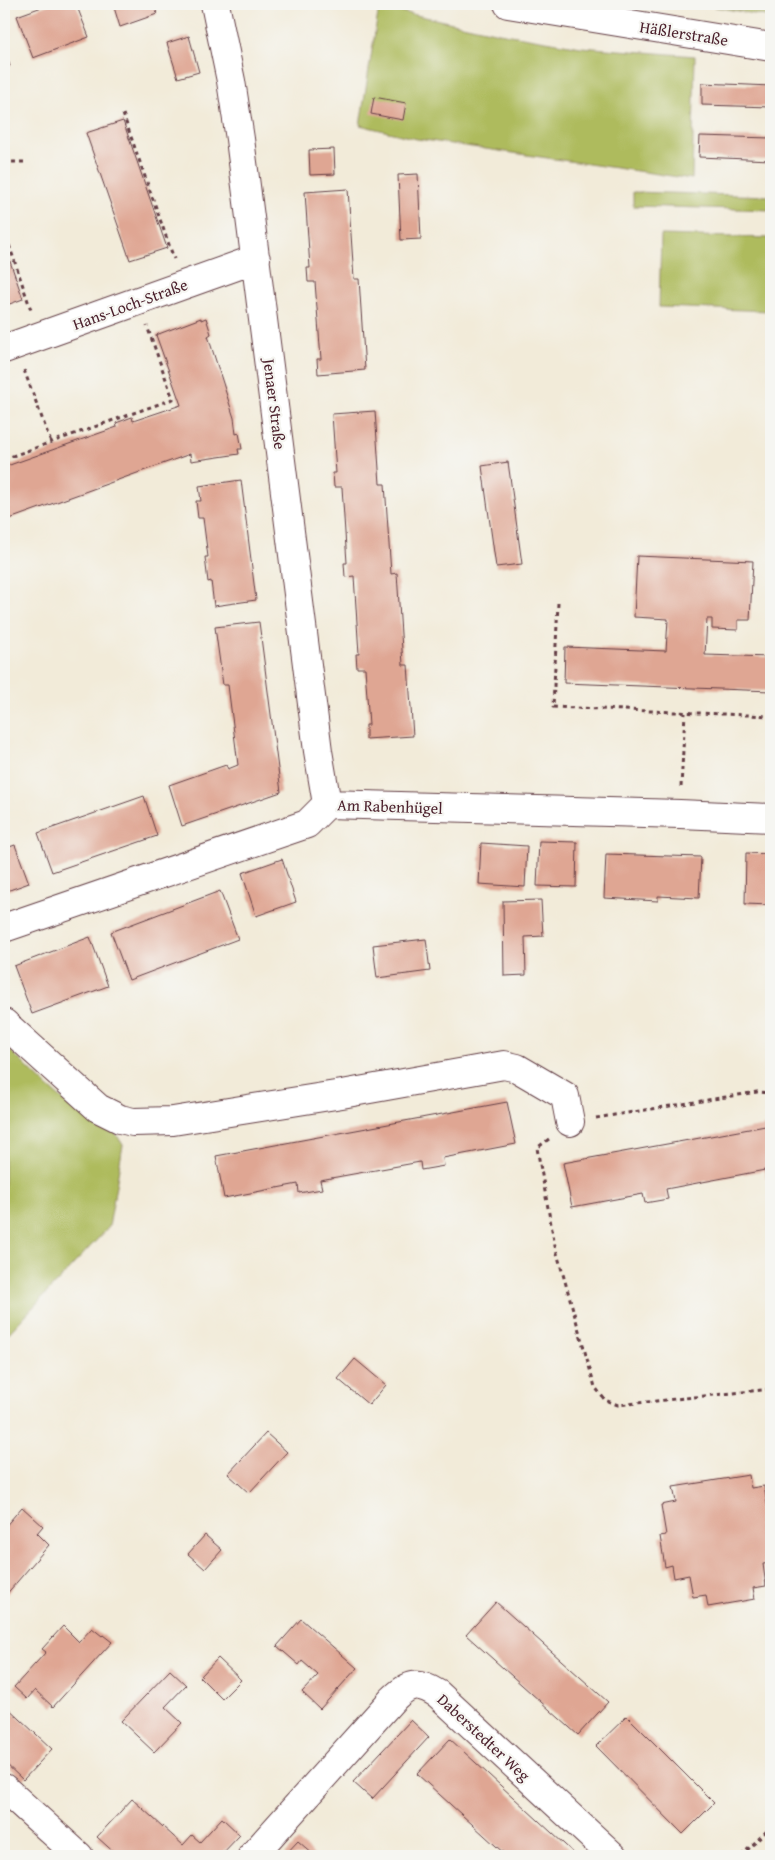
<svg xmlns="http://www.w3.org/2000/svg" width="775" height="1860" viewBox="0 0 775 1860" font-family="'Gentium Book Plus',serif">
	<rect width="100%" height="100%" fill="#f6f6f2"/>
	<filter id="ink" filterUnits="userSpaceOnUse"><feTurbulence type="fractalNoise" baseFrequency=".02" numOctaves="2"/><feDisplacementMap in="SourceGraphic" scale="10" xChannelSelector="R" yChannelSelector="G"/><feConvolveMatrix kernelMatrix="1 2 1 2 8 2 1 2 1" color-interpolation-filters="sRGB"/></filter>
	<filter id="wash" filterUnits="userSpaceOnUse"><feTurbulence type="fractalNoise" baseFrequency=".0096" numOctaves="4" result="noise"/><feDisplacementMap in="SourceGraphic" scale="20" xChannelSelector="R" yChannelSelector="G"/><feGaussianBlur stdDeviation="1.12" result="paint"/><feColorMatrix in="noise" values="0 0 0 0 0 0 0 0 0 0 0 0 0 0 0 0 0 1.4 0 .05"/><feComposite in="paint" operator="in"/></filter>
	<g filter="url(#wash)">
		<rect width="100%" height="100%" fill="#f2ebd9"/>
		<path fill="#aebb5d" stroke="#7c6d44" d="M699,4H771V17Z
			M379,7L499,33L581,47L695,56L692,179L417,139L360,125Z
			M633,192L771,196V210L633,206Z
			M661,235L771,238V311L659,307Z
			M4,1044C30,1070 78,1121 113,1129L123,1145L109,1227L4,1338Z"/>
		<g id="blocks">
			<path fill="#dfa693" d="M50,4H76L89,37L33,58L17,16Z
				M113,4H154L157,14L120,27Z
				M189,36L199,72L178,78L167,43Z
				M4,48L10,66L4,68Z
				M702,83L771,86V107L702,105Z
				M374,97L406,103L403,120L371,114Z
				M123,121L167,248L130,260L86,133Z
				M700,136L771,138V160L699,157Z
				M334,149L335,174L310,175L309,150Z
				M418,174L421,239L401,240L398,175Z
				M348,189L354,279H359L365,370L318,374L317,359H321L315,282H308L307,268H310L305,192Z
				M4,244L23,299L4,306Z
				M201,318V320L206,318L211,334L208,336L234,418L236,434L239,433L242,449H238L239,454L191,461L190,454L4,521V467L117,427L116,423L132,417L133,421L181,405L156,335Z
				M375,411L380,484H385L391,574L397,573L403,665H408L413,736L366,739V725H369L365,668H357L356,654H359L354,576L345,577L344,563H347L342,487H334L333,473H336L332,414Z
				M508,462L522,564L496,567L482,466Z
				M241,480L256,600L214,606L211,581L208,582L205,557H208L203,518H198L196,501H201L199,486Z
				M637,556L753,561L750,620H738V630L712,629V619H707L705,655L771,657V691L564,683L565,647L666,651L668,619L634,617Z
				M259,622L281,792L182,826L169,785L226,765L228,769L238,765L228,685H223L215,627Z
				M144,796L157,836L52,872L38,833Z
				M539,841L577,842L576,887L537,886Z
				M481,843L527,846L525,887L479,884Z
				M15,845L29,883L4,892V849Z
				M746,853L771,854V905L745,904Z
				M606,854L701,857L699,898L658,896V901L604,898Z
				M282,859L296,902L256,916L242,873Z
				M220,891L238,939L129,980L111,932Z
				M541,900L543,936L525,937L526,975L504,976L503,901Z
				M90,937L108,986L32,1014L14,966Z
				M426,939L430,971L377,978L373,945Z
				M507,1102L516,1144L443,1158L444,1166L421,1170L420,1162L320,1180L322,1189L299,1193L298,1184L224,1198L216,1156Z
				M771,1125V1178L766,1179L765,1170L666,1189L668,1199L645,1203L643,1194L572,1207L563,1163Z
				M355,1359L386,1385L369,1405L338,1379Z
				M266,1433L287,1452L249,1493L228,1474Z
				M749,1475L751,1488L764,1486L769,1515H771V1563L763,1564L766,1586L753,1588L755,1599L708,1607L706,1595L693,1597L689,1575L674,1578L672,1565L665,1567L660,1536L666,1535L661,1505L676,1502L673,1487Z
				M22,1507L43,1526L37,1533L49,1545L4,1597V1528Z
				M205,1535L222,1550L205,1569L188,1554Z
				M496,1602L608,1702L578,1735L466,1635Z
				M301,1619L357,1668L320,1709L302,1692L318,1675L302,1661L299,1665L277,1646Z
				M63,1626L79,1642L92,1628L102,1636L103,1635L112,1642L53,1707L35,1690L27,1699L14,1687L46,1652L42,1649Z
				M218,1658L241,1680L222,1699L200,1677Z
				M170,1670L186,1685L165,1707L182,1723L154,1752L121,1721Z
				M4,1704L52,1749L23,1780L4,1762Z
				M627,1716L714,1803L683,1834L596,1746Z
				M411,1720L429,1737L372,1799L353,1782Z
				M450,1739L577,1856H507L417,1774Z
				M132,1799L183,1845L192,1835L200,1842L222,1818L240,1835L220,1856L213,1854L212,1856H118L97,1837Z
				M298,1841L315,1856H284Z"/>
		</g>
	</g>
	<g filter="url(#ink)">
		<use href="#blocks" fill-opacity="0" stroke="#633e45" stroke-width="1"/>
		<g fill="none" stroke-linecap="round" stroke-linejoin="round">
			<g stroke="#633e45" stroke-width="30">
				<path id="minor" d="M215,4L231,81L240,139L318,751L327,804
					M508,4L771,47
					M4,349L256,259
					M4,928L307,824L327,804L680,814L771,818
					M4,1023L98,1108L120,1119L133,1122L173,1121L342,1094L504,1065L517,1068L565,1096L570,1122
					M4,1788L79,1856
					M252,1856L392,1700C409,1683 417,1681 438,1694L613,1856"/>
			</g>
			<path stroke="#633e45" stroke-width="3" stroke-dasharray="4 4" stroke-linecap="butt" d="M123,114L174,259
				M4,162H25
				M4,230L31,310
				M24,370L51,442
				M4,459L173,399L147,326
				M558,603L553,707L771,716
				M681,787L685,713
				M596,1118L757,1092L771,1093
				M549,1139L537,1148L555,1246L595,1387L605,1400L618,1405L771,1389
				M741,1856L771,1827"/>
			<use href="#minor" stroke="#fff" stroke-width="28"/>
		</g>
	</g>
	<g text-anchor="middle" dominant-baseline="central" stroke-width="4.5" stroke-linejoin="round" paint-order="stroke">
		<g font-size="16" fill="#4a1f2b" stroke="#f6f6f2">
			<text transform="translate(684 33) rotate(9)">Häßlerstraße</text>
			<text transform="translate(130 304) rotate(-20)">Hans-Loch-Straße</text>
			<text transform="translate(275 404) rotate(83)">Jenaer Straße</text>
			<text transform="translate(390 806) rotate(2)">Am Rabenhügel</text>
			<text transform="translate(484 1737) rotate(43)">Daberstedter Weg</text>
		</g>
	</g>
	<rect width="775" height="1860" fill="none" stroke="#f6f6f2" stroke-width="20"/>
</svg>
